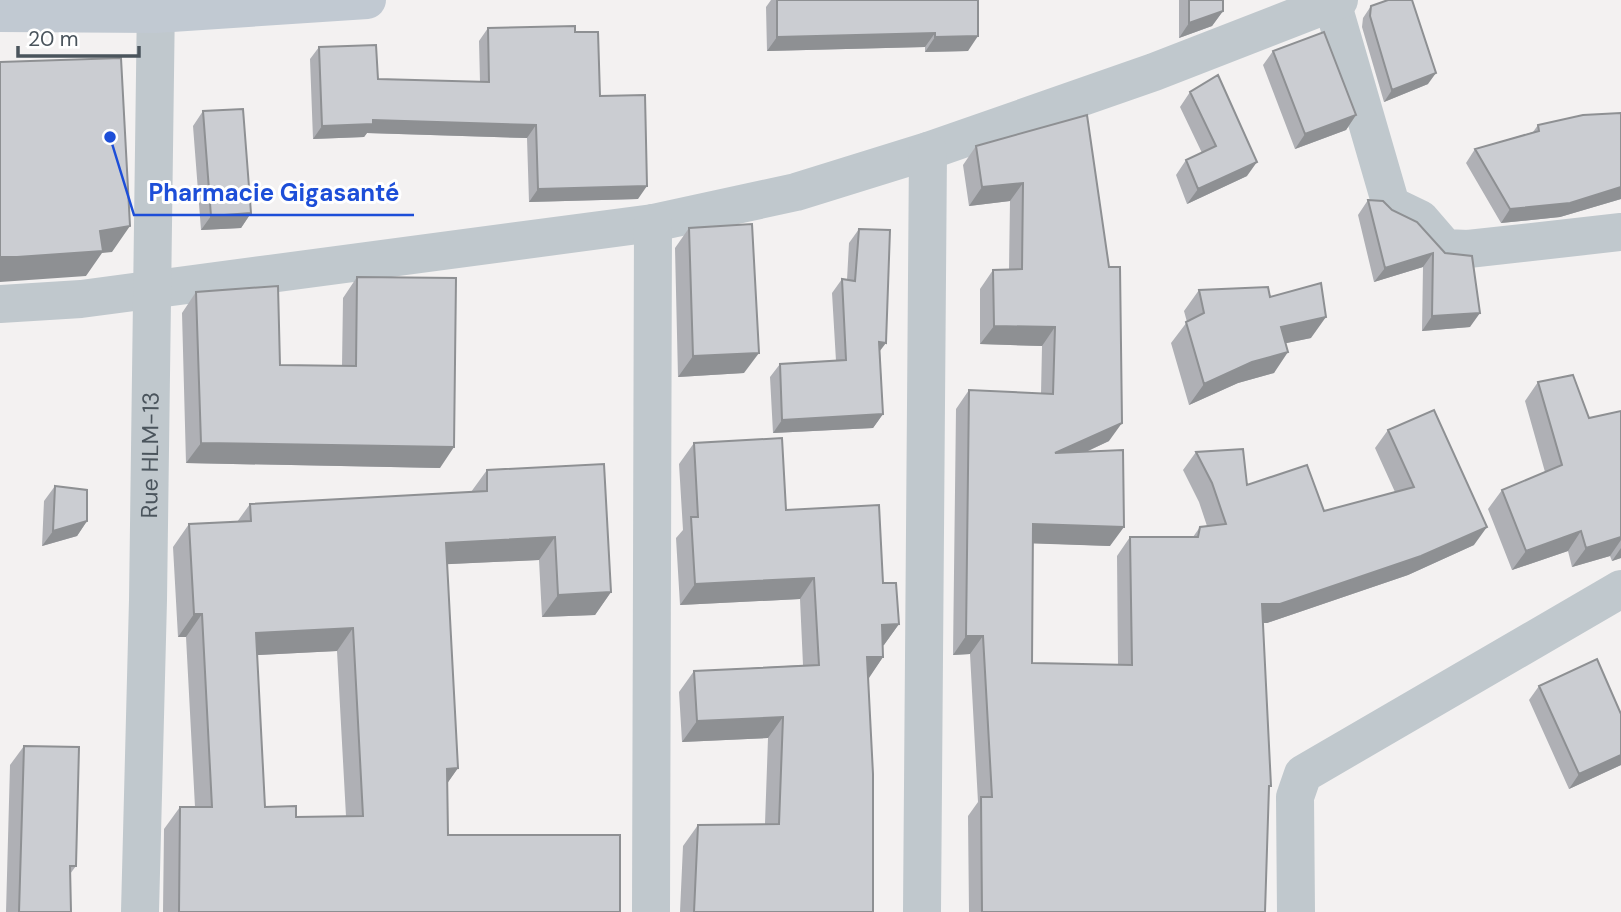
<svg xmlns="http://www.w3.org/2000/svg" width="1621" height="912" viewBox="0 0 1621 912" font-family="'DM Sans',sans-serif">
	<rect width="100%" height="100%" fill="#f3f1f1"/>
	<g fill="none" stroke-linecap="round" stroke-linejoin="round">
		<g stroke="#c0c8cd" stroke-width="38">
			<path d="M1332,2L1391,205L1420,219L1445,248L1468,249L1621,232"/>
			<path d="M0,304L81,299L653,223L796,192L928,151L1154,72L1339,0"/>
			<path id="s1" d="M140,912L148,600L156,0"/>
			<path d="M651,912L653,223"/>
			<path d="M922,912L928,151"/>
			<path d="M1296,912L1295,797L1303,774L1621,589"/>
		</g>
		<path stroke="#c1c9d2" stroke-width="38" d="M0,13L156,14L367,0"/>
	</g>
	<path fill="#afb0b5" fill-rule="evenodd" d="M771,0H978L968,51L925,52V47L767,51L766,7Z
		M1179,0H1223V11L1212,26L1179,38Z
		M1371,6L1428,84L1384,102L1362,27L1363,18Z
		M488,28L575,32L638,199L529,202L527,138L367,133L364,137L313,139L310,59L319,47L378,79L480,82L479,41Z
		M1273,51L1356,115L1346,130L1295,149L1263,65Z
		M1190,92L1247,176L1187,204L1176,175L1186,160L1202,153L1180,107Z
		M203,111L251,213L241,228L201,230L193,126Z
		M1621,113V199L1560,217L1501,223L1466,163L1475,149L1533,132L1538,125Z
		M1087,115L1109,441L1086,452L1110,546L1033,543L1032,663L1118,665L1117,556L1130,537H1193L1200,527L1207,526L1199,502L1183,470L1196,452L1247,485L1324,511L1395,492L1375,448L1388,430L1474,545L1408,575L1267,623H1263L1269,789L1265,912H969L968,816L978,802L970,654L953,655L956,409L969,390L1041,394L1042,346L980,344V289L993,270H1009L1010,201L969,206L963,165L976,146Z
		M1368,200L1417,222L1470,327L1422,331L1423,267L1374,282L1358,215Z
		M689,228L744,373L678,377L675,248Z
		M859,229L880,351L883,414L873,428L773,433L770,377L780,364L836,361L832,293L842,279L847,280L849,243Z
		M357,277L440,468L186,463L182,313L196,292L280,365L342,366L343,298Z
		M1199,290L1270,297L1311,338L1286,343L1274,373L1238,383L1189,405L1171,343L1187,322L1184,311Z
		M1538,382L1589,418L1621,411V558L1612,561L1610,556L1572,567L1568,551L1512,570L1488,509L1502,490L1545,472L1525,401Z
		M694,443L786,510L883,583L899,624L883,646V657L868,678L873,912H680L683,846L698,825L765,824L768,738L682,742L679,692L694,671L803,665L800,599L680,605L676,538L683,530L679,464Z
		M487,470L611,592L595,615L542,617L539,560L447,564L458,768L447,783L448,835L620,912H163L164,829L180,807H195L186,637H178L173,547L189,524L237,522L250,504L471,492ZM337,651L346,816L296,817L265,807L257,655Z
		M55,486L87,521L77,536L42,546L44,501Z
		M1539,686L1621,765L1569,789L1529,700Z
		M24,746L76,866L70,874L71,912H6L10,765Z"/>
	<path fill="#8e9093" d="M1223,11L1212,26L1179,38L1189,23Z
		M935,33L925,47L767,51L777,37Z
		M978,36L968,51L925,52L935,37Z
		M1436,73L1428,84L1384,102L1392,90Z
		M1356,115L1346,130L1295,149L1305,134Z
		M373,120L536,125L527,138L367,133L364,137L313,139L322,126Z
		M1257,162L1247,176L1187,204L1198,189Z
		M1023,183L1010,201L969,206L982,187Z
		M647,186L638,199L529,202L538,189Z
		M1621,187V199L1560,217L1501,223L1510,209Z
		M251,213L241,228L201,230L211,216Z
		M130,226L112,252L102,253L86,276L0,282V257L100,231Z
		M1433,253L1423,267L1374,282L1385,268Z
		M1480,313L1470,327L1422,331L1432,316Z
		M1326,317L1311,338L1267,347L1281,327Z
		M994,326L1055,327L1042,346L980,344Z
		M879,342L886,343L876,356Z
		M1288,352L1274,373L1238,383L1189,405L1204,384L1252,362Z
		M759,353L744,373L678,377L693,356Z
		M883,414L873,428L773,433L782,420Z
		M1122,423L1109,441L1042,472L1055,453Z
		M201,443L454,447L440,468L186,463Z
		M87,521L77,536L42,546L53,531Z
		M1033,524L1124,527L1110,546L1020,543Z
		M1487,527L1474,545L1408,575L1267,623H1249L1262,604Z
		M1581,531L1568,551L1512,570L1526,551Z
		M555,537L539,560L430,565L446,543Z
		M1621,537V540L1610,556L1572,567L1586,548Z
		M1621,548V558L1612,561Z
		M814,578L800,599L680,605L695,584Z
		M611,592L595,615L542,617L558,595Z
		M194,614H202L186,637H178Z
		M899,624L884,645L867,646L882,625Z
		M353,628L337,651L240,656L256,633Z
		M966,636H983L970,654L953,655Z
		M867,657H883L869,678H853Z
		M783,717L768,738L682,742L697,721Z
		M1621,755V765L1569,789L1579,774Z
		M458,768L442,791L447,769Z"/>
	<path fill="#cbcdd2" stroke="#8e9093" stroke-width="2" fill-rule="evenodd" d="M777,0H978V36L935,37V33L777,37Z
		M1189,0H1223V11L1189,23Z
		M1388,0H1412L1436,73L1392,90L1370,16L1371,6Z
		M575,26V32H598L600,96L645,95L647,186L538,189L536,125L373,120V124L322,126L319,47L376,45L378,79L489,82L488,28Z
		M1324,32L1356,115L1305,134L1273,51Z
		M121,58L130,226L100,231L103,251L17,257H0V62Z
		M1218,75L1257,162L1198,189L1186,160L1216,146L1190,92Z
		M243,109L251,213L211,216L203,111Z
		M1621,113V187L1570,203L1510,209L1475,149L1539,131L1538,125L1583,115Z
		M1087,115L1109,267H1120L1122,423L1055,453L1123,450L1124,527L1033,524L1032,663L1132,665L1130,537H1198L1200,527L1226,524L1212,483L1196,452L1243,449L1247,485L1307,465L1324,511L1414,487L1388,430L1434,410L1487,527L1421,556L1280,604H1262L1271,786H1269L1265,912H982L981,797H992L983,636H966L969,390L1053,394L1055,327L994,326L993,270L1022,269L1023,183L982,187L976,146Z
		M1368,200L1383,201L1392,210L1417,222L1445,253L1472,256L1480,313L1432,316L1433,253L1385,268Z
		M752,224L759,353L693,356L689,228Z
		M859,229L890,230L886,343L879,342L883,414L782,420L780,364L846,360L842,279L855,281Z
		M357,277L456,278L454,447L201,443L196,292L278,286L280,365L356,366Z
		M1321,283L1326,317L1281,327L1288,352L1252,362L1204,384L1186,322L1204,313L1199,290L1268,287L1270,297Z
		M1573,375L1589,418L1621,411V537L1586,548L1581,531L1526,551L1502,490L1562,465L1538,382Z
		M782,438L786,510L879,505L883,583H896L899,624L882,625L883,657H867L873,774V912H694L698,825L779,824L783,717L697,721L694,671L819,665L814,578L695,584L691,517H698L694,443Z
		M604,464L611,592L558,595L555,537L446,543L458,768L447,769L448,835H620V912H179L180,807H212L202,614H194L189,524L251,521L250,504L487,491V470ZM353,628L363,816L296,817V806L265,807L256,633Z
		M55,486L87,490V521L53,531Z
		M1597,659L1621,714V755L1579,774L1539,686Z
		M24,746L79,747L76,866H70L71,912H19Z"/>
	<g text-anchor="middle" dominant-baseline="central" stroke-width="6" stroke-linejoin="round" paint-order="stroke">
		<g font-size="23" fill="#4a545c" stroke="#fff">
			<text stroke="none"><textPath href="#s1" startOffset="457">Rue HLM-13</textPath></text>
		</g>
	</g>
	<path fill="none" stroke="#1d4ed8" stroke-width="2.5" d="M110 137L134 215H414"/>
	<circle fill="#1d4ed8" stroke="#fff" stroke-width="2.5" cx="110" cy="137" r="7"/>
	<g font-size="24" text-anchor="middle" font-weight="bold" fill="#1d4ed8" stroke="#fff" stroke-width="6" stroke-linejoin="round" paint-order="stroke">
		<text x="274" y="201">Pharmacie Gigasanté</text>
	</g>
	<path d="M18 46v10h121v-10" fill="none" stroke="#4a545c" stroke-width="3.5"/>
	<text x="28" y="46" font-size="21" fill="#4a545c" stroke="#ffffff" stroke-width="5" paint-order="stroke">20 m</text>
</svg>
